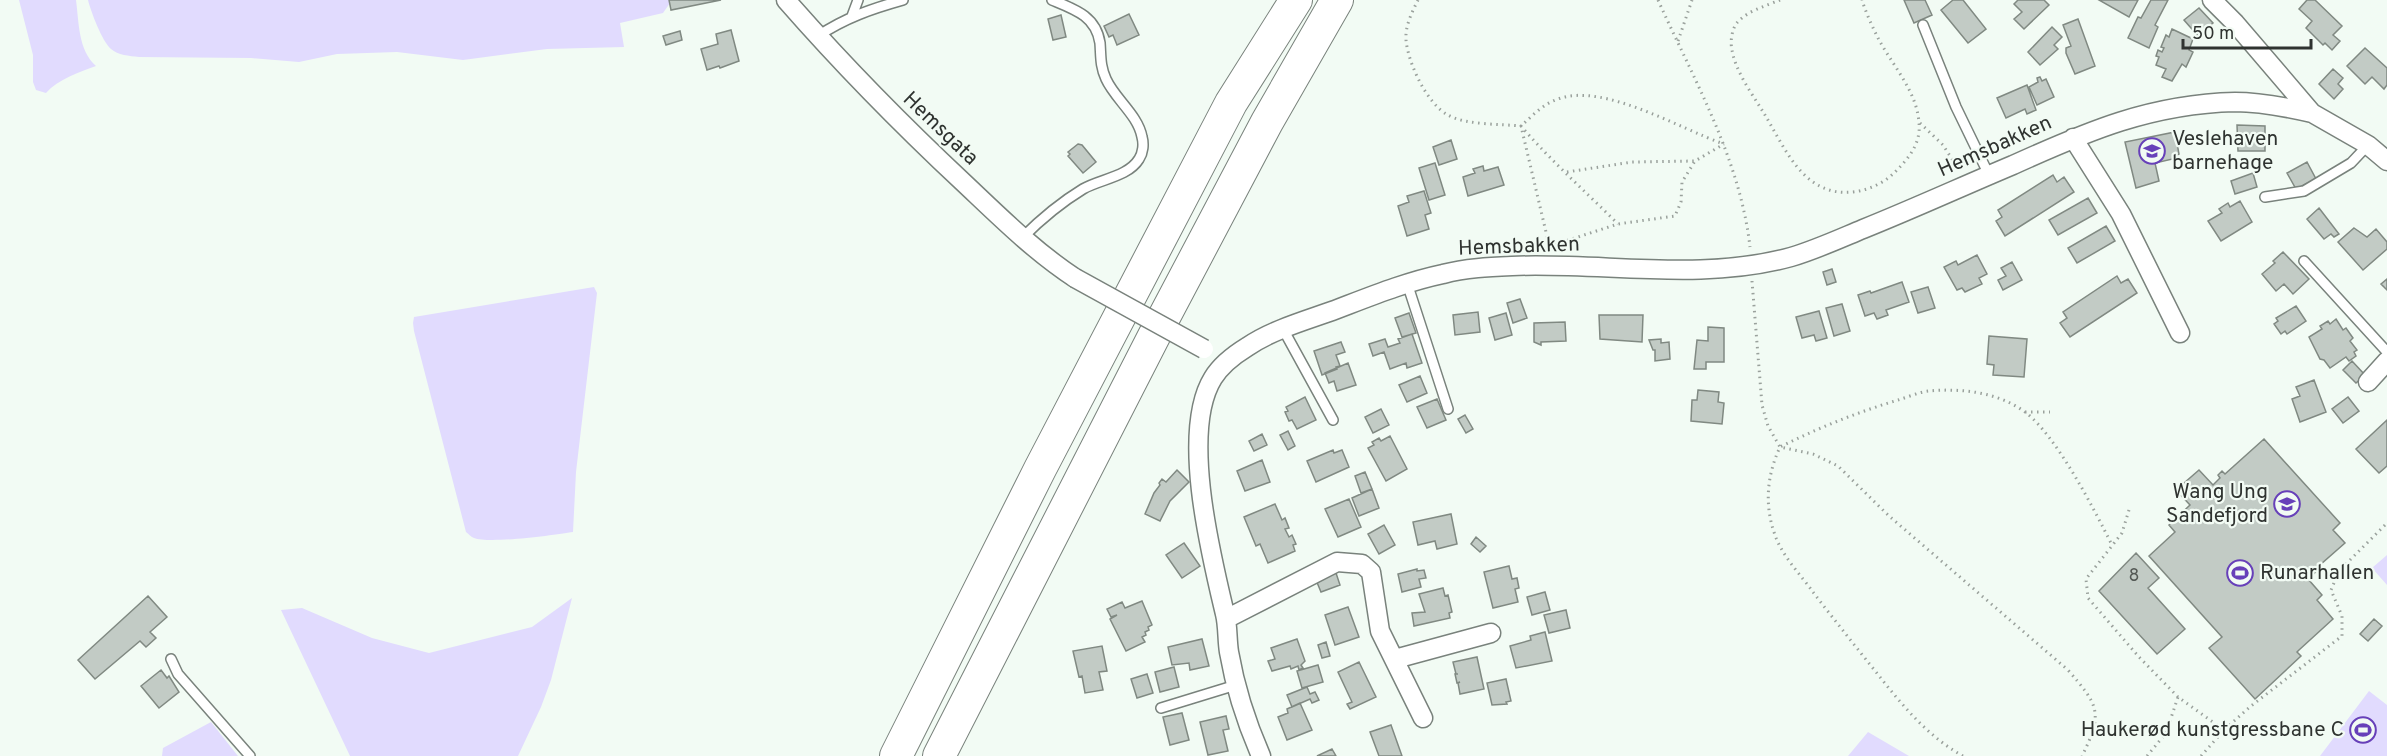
<svg xmlns="http://www.w3.org/2000/svg" width="2387" height="756" viewBox="0 0 2387 756" font-family="Overpass,sans-serif">
	<rect width="100%" height="100%" fill="#f2fbf4"/>
	<path fill="#e1dbfe" d="M19,0H76C79,22 78,50 96,66C80,72 58,79 46,93L36,90L33,82V55Z
		M88,0H669L670,3L663,13L620,23L624,47L547,49L463,60L397,52L337,54L299,62L251,58L139,57C129,56 118,55 111,49C102,41 91,12 88,0Z
		M594,287L597,293L576,472L573,532C554,535 490,544 474,538C471,537 469,534 466,532L414,331L413,323L414,317Z
		M2387,555V585L2372,568Z
		M572,598L551,680L541,707L518,756H350L281,610L302,608L372,638L429,653L532,627Z
		M2369,691L2387,705V756H2320Z
		M211,722L238,756H162L163,748Z
		M1868,732L1909,756H1848Z"/>
	<path fill="#c2cbc5" stroke="#808982" stroke-width="1.5" d="M669,0H721L671,10Z
		M1904,0H1925L1932,15L1914,23Z
		M1953,0H1963L1986,29L1968,43L1941,10Z
		M2018,0H2044L2049,5L2024,29L2014,19L2022,12L2014,4Z
		M2099,0H2138L2129,17Z
		M2151,0H2168L2155,25L2158,27L2149,48L2128,38L2138,17L2141,18Z
		M2307,0H2315L2342,26L2333,35L2340,41L2332,50L2325,43L2323,45L2306,28L2312,21L2299,9Z
		M2199,8L2213,23L2198,36L2184,20Z
		M1129,14L1139,35L1117,45L1113,35L1109,37L1104,26Z
		M1061,15L1066,37L1053,40L1048,19Z
		M2078,19L2095,66L2075,74L2066,53V48L2071,46L2063,25Z
		M2052,27L2062,37L2054,45L2058,49L2040,65L2028,52Z
		M2172,29L2193,39L2189,50L2193,52L2186,67L2182,64L2172,81L2162,77L2166,69L2156,65L2159,57L2156,56L2158,50L2162,52L2164,48L2161,47L2166,35L2169,37Z
		M731,30L739,61L720,68L719,66L707,70L701,49L718,44L716,34Z
		M680,31L682,40L666,45L663,36Z
		M2365,48L2387,68V85L2384,89L2372,77L2365,84L2347,66Z
		M2333,69L2343,78L2338,84L2343,89L2334,99L2319,84Z
		M2040,77L2042,81L2046,79L2054,97L2037,105L2029,87L2038,82L2037,78Z
		M2027,85L2036,110L2027,114L2025,109L2006,118L1997,98Z
		M2237,125L2265,126V151H2238Z
		M2175,132L2179,154L2177,155V158L2155,163L2159,181L2136,188L2125,142Z
		M1451,140L1457,159L1439,165L1433,147Z
		M1078,144L1082,145L1096,162L1083,173L1068,156L1070,154L1068,152Z
		M2307,162L2316,179L2296,189L2287,173Z
		M1435,163L1445,195L1429,200L1419,168Z
		M1483,166L1484,171L1498,167L1504,185L1468,196L1463,177L1475,173L1473,169Z
		M2253,173L2257,187L2235,194L2231,181Z
		M2053,175L2057,182L2064,177L2074,192L2005,236L1996,221L2002,217L1998,210Z
		M1424,191L1431,213L1425,215L1429,229L1407,236L1398,206L1409,202L1407,196Z
		M2088,198L2097,213L2058,235L2049,220Z
		M2240,201L2252,222L2221,241L2208,221L2222,213L2219,209L2228,203L2230,207Z
		M2319,208L2339,234L2334,237L2331,234L2324,239L2307,219Z
		M2106,226L2115,241L2077,263L2068,248Z
		M2354,228L2367,237L2376,229L2387,242V249L2363,270L2338,242Z
		M2283,252L2309,279L2293,294L2284,284L2276,291L2262,274L2275,263L2273,261Z
		M1977,255L1987,274L1979,278L1982,284L1965,292L1962,288L1957,290L1944,267L1956,261L1958,265Z
		M2012,262L2022,280L2003,290L1998,280L2006,276L2001,268Z
		M1832,269L1836,282L1827,285L1823,272Z
		M2117,276L2121,283L2128,279L2137,293L2070,337L2060,323L2067,318L2063,312Z
		M2387,279V290L2381,284Z
		M1902,282L1909,302L1886,310L1888,315L1877,319L1874,313L1865,316L1858,295L1870,291L1871,293Z
		M1928,287L1935,308L1918,313L1911,292Z
		M1520,299L1527,318L1513,323L1507,303Z
		M1842,304L1850,331L1834,336L1826,308Z
		M2296,306L2306,321L2287,334L2285,331L2281,334L2274,324L2278,321L2276,318Z
		M1819,311L1827,338L1816,341L1814,335L1802,338L1796,317Z
		M1478,312L1480,332L1455,335L1453,315Z
		M1409,313L1416,333L1402,337L1395,318Z
		M1506,313L1512,335L1495,340L1489,318Z
		M1599,315H1643L1642,342L1600,339Z
		M2336,319L2343,330L2346,328L2353,338L2350,341L2357,350L2354,352L2356,356L2349,361L2346,357L2330,368L2324,360L2320,359L2309,337L2322,329L2320,326L2328,321L2330,324Z
		M1565,322L1566,341L1541,342V345L1534,342V323Z
		M1708,327L1724,328V362H1706V369H1694L1697,340L1708,341Z
		M1412,334L1422,363L1407,368L1406,363L1390,369L1384,352L1373,356L1369,344L1385,339L1388,347L1400,343L1398,339Z
		M1989,336L2027,339L2024,377L1993,375L1994,365L1987,364Z
		M1661,339V343L1669,342L1670,359L1655,361V350H1653L1649,340Z
		M1341,342L1345,352L1336,355L1340,366L1336,367L1337,369L1322,375L1314,351Z
		M2352,361L2365,375L2356,383L2343,370Z
		M1348,363L1356,385L1337,391L1334,381L1329,383L1325,373Z
		M1420,376L1427,393L1407,402L1399,385Z
		M2314,380L2326,412L2300,422L2292,399L2300,396L2296,387Z
		M1698,390L1719,392L1718,402L1724,403L1722,424L1691,421L1692,400H1697Z
		M1305,397L1316,420L1297,429L1292,420L1289,421L1285,412L1288,411L1286,407Z
		M2348,397L2359,411L2343,423L2332,409Z
		M1437,399L1446,420L1427,428L1417,407Z
		M1381,409L1389,425L1373,433L1365,417Z
		M1465,415L1473,429L1466,433L1458,419Z
		M2387,420V466L2379,473L2356,449Z
		M1288,431L1295,446L1288,450L1280,435Z
		M1262,434L1267,445L1254,451L1249,441Z
		M1390,436L1407,469L1386,481L1368,448L1374,445L1372,442L1379,438L1381,441Z
		M2264,439L2340,523L2333,530L2345,543L2320,565L2321,567L2308,579L2322,595L2317,600L2333,619L2299,650L2297,652L2301,656L2255,699L2209,648L2222,637L2149,556L2175,532L2169,525L2190,505L2176,490L2199,470L2213,485L2220,478L2218,475L2222,471L2225,474Z
		M1333,450L1334,453L1342,450L1349,467L1316,482L1307,461Z
		M1262,460L1270,482L1245,491L1237,471Z
		M1177,470L1189,482L1170,501L1160,521L1145,514L1154,493L1160,485L1159,483L1162,479L1166,482Z
		M1365,472L1372,489L1361,493L1355,476Z
		M1372,489L1379,508L1359,516L1352,498Z
		M1349,499L1361,527L1338,537L1325,509Z
		M1275,504L1282,520L1285,518L1289,528L1285,529L1289,537L1292,535L1296,544L1293,545L1295,551L1268,563L1260,544L1256,546L1244,517Z
		M1451,514L1457,544L1437,549L1435,541L1418,545L1413,522Z
		M1384,525L1395,545L1379,554L1368,534Z
		M1476,537L1486,546L1480,552L1471,544Z
		M1184,543L1200,566L1182,578L1166,555Z
		M2136,553L2159,578L2148,588L2185,629L2157,654L2099,591Z
		M1509,566L1512,579L1517,578L1519,588L1515,589L1518,602L1493,608L1484,572Z
		M1417,569V571L1424,570L1426,578L1419,579L1421,587L1402,592L1398,574Z
		M1336,573L1340,585L1321,592L1316,580Z
		M1443,588L1445,596L1448,595L1452,612L1449,613L1450,618L1414,626L1412,613L1425,612L1419,594Z
		M1545,592L1550,610L1532,615L1527,597Z
		M148,596L167,617L150,632L156,638L146,647L140,641L95,679L78,660Z
		M1142,601L1152,625L1148,627L1149,630L1145,632L1146,635L1142,637L1145,642L1126,651L1110,619L1117,615L1111,617L1107,609L1122,602L1125,608Z
		M1348,607L1359,637L1335,645L1325,615Z
		M1566,610L1570,628L1549,633L1544,615Z
		M2374,619L2382,626L2368,641L2360,634Z
		M1545,632L1552,661L1516,668L1510,646L1531,640L1530,636Z
		M1202,639L1209,666L1190,670L1189,663L1172,665L1168,647Z
		M1297,639L1305,661L1301,665L1303,668L1299,670L1298,666L1291,669L1290,666L1272,671L1268,661L1275,659L1271,648Z
		M1326,642L1330,656L1322,658L1318,645Z
		M1102,646L1107,671L1099,672L1103,690L1085,693L1082,676L1079,677L1073,651Z
		M1477,657L1484,689L1460,694L1458,683L1460,682L1457,683L1455,674H1458H1456L1453,662Z
		M1359,662L1376,697L1350,709L1347,704L1352,702L1338,672Z
		M1318,665L1323,682L1302,688L1297,671Z
		M1174,667L1179,687L1160,692L1155,672Z
		M161,670L167,678L169,676L179,692L159,708L141,686Z
		M1147,674L1153,693L1137,698L1131,679Z
		M1506,679L1511,701L1506,702L1507,704L1492,705L1487,683Z
		M1307,687L1310,694L1315,692L1319,700L1312,703L1310,699L1292,707L1287,695Z
		M1300,703L1312,730L1287,740L1278,717L1288,713L1287,709Z
		M1182,713L1189,740L1170,745L1163,717Z
		M1226,716L1229,729L1223,730L1228,751L1208,755L1200,722Z
		M1391,725L1402,756H1379L1370,732Z
		M1332,749L1336,756H1317Z"/>
	<g fill="none" stroke-linecap="round" stroke-linejoin="round">
		<g stroke="#79827c" stroke-width="12">
			<path id="lane" d="M852,16L858,0
				M1923,25L1956,107L1989,175
				M818,36C845,18 871,9 903,0
				M2265,197L2304,191L2351,163L2368,145
				M1022,238C1041,219 1060,203 1083,189C1100,179 1128,177 1139,159C1143,153 1144,144 1142,137C1138,115 1115,99 1106,79C1100,66 1101,56 1100,43C1096,16 1074,9 1052,0
				M2304,261L2387,352
				M1407,283L1448,409
				M1283,329L1333,420
				M171,659L178,674L250,756
				M1161,708L1236,685"/>
		</g>
		<g stroke="#79827c" stroke-width="21">
			<path id="street" d="M786,0C842,64 902,125 964,183C1000,217 1034,251 1075,278
				M2212,0L2235,23L2312,113L2368,145L2387,161
				M2073,138L2121,214L2180,333
				M2368,382L2387,361
				M1226,619L1337,562L1362,564L1371,572L1380,631L1423,718
				M1395,659L1491,633
				M1261,756C1247,724 1235,687 1229,652C1227,640 1228,626 1225,614C1211,555 1180,431 1213,378C1221,365 1234,355 1247,347C1272,330 1304,321 1332,311C1369,297 1405,282 1443,274C1466,268 1489,267 1512,266C1604,262 1700,282 1791,257C1815,250 1839,239 1863,229C1913,209 1963,186 2013,165C2088,131 2151,104 2235,102C2261,102 2286,107 2312,113"/>
		</g>
		<g stroke="#79827c" stroke-width="34">
			<path id="highway" d="M896,756L1040,469L1231,103L1296,0
				M939,756L1154,336L1267,122L1337,0"/>
		</g>
		<path stroke="#9aa19c" stroke-width="3" stroke-dasharray="1.5 4.5" stroke-linecap="butt" d="M1418,0C1412,12 1405,26 1406,40C1408,63 1427,104 1448,115C1465,125 1501,124 1521,126C1532,116 1543,104 1558,99C1603,82 1680,129 1724,144
			M1658,0C1694,80 1740,159 1750,247
			M1780,0C1766,6 1746,11 1736,24C1732,30 1730,42 1732,50C1736,73 1753,95 1765,115C1786,150 1804,197 1853,192C1870,190 1886,182 1897,170C1910,157 1921,142 1919,123C1917,91 1892,65 1878,38C1872,26 1866,13 1862,0
			M1678,41L1692,0
			M1920,123L1943,145L1959,170
			M1567,172L1632,162L1695,161L1724,144
			M1550,246L1618,224L1675,216L1681,202L1682,182L1695,161
			M1550,249L1521,126C1551,161 1585,191 1618,224
			M1752,281L1762,405L1768,426L1780,447L1813,454L1838,466L1889,516L2068,670C2098,705 2104,712 2082,756
			M2025,412H2050
			M2129,510L2122,533L2086,579L2088,598L2139,657L2178,697L2224,730
			M1963,756C1925,735 1899,701 1872,667C1852,642 1832,617 1813,592C1801,575 1782,556 1775,535C1764,505 1767,475 1780,447C1818,428 1858,412 1898,400C1908,397 1919,392 1929,391C1961,388 1998,392 2025,412C2056,435 2094,509 2112,545
			M2147,756L2166,733L2178,697
			M2201,756L2224,730L2251,706L2342,636V616L2331,590L2339,571L2387,523"/>
		<use href="#lane" stroke="#fff" stroke-width="9"/>
		<use href="#street" stroke="#fff" stroke-width="18"/>
		<use href="#highway" stroke="#fff" stroke-width="32"/>
		<g stroke="#79827c" stroke-width="21" stroke-linecap="butt">
			<path id="street-bridge" d="M1075,278L1204,349"/>
		</g>
		<use href="#street-bridge" stroke="#fff" stroke-width="18"/>
	</g>
	<defs>
		<g id="school-ring" transform="scale(1.35)"><circle r="9.5" fill="#f2fbf4" stroke="#6740b9" stroke-width="1.5"/><path d="M0-5L7-2L0 1L-7-2ZM-4 1L0 2.5L4 1V4Q0 6-4 4Z" fill="#6740b9"/></g>
		<g id="stadium-ring" transform="scale(1.35)"><circle r="9.5" fill="#f2fbf4" stroke="#6740b9" stroke-width="1.5"/><path d="M0-5a6.5 5 0 1 0 0 10a6.5 5 0 1 0 0-10ZM-3.5-1.8h7v3.6h-7Z" fill="#6740b9"/></g>
	</defs>
	<g fill-rule="evenodd">
		<use href="#school-ring" x="2152" y="151"/>
		<use href="#school-ring" x="2287" y="504"/>
		<use href="#stadium-ring" x="2240" y="573"/>
		<use href="#stadium-ring" x="2363" y="730"/>
	</g>
	<g text-anchor="middle" dominant-baseline="central" stroke-width="4.5" stroke-linejoin="round" paint-order="stroke">
		<g font-size="18" fill="#545955">
			<text x="2134" y="576">8</text>
		</g>
		<g font-size="21" fill="#2f3330" stroke="#f2fbf4">
			<text transform="translate(940 129) rotate(44)">Hemsgata</text>
			<text transform="translate(1995 147) rotate(-24)">Hemsbakken</text>
			<text transform="translate(1519 247) rotate(-2)">Hemsbakken</text>
		</g>
		<g font-size="21" fill="#2f3330" stroke="#f2fbf4" text-anchor="start">
			<text x="2172" y="139">Veslehaven<tspan x="2172" dy="24">barnehage</tspan></text>
			<text x="2268" y="492" text-anchor="end">Wang Ung<tspan x="2268" dy="24">Sandefjord</tspan></text>
			<text x="2260" y="573">Runarhallen</text>
			<text x="2344" y="730" text-anchor="end">Haukerød kunstgressbane C</text>
		</g>
	</g>
	<path d="M2183 39v9h128v-9" fill="none" stroke="#2f3330" stroke-width="3"/>
	<text x="2192" y="39" font-size="18" fill="#2f3330" stroke="#f2fbf4" stroke-width="4.5" paint-order="stroke">50 m</text>
</svg>
